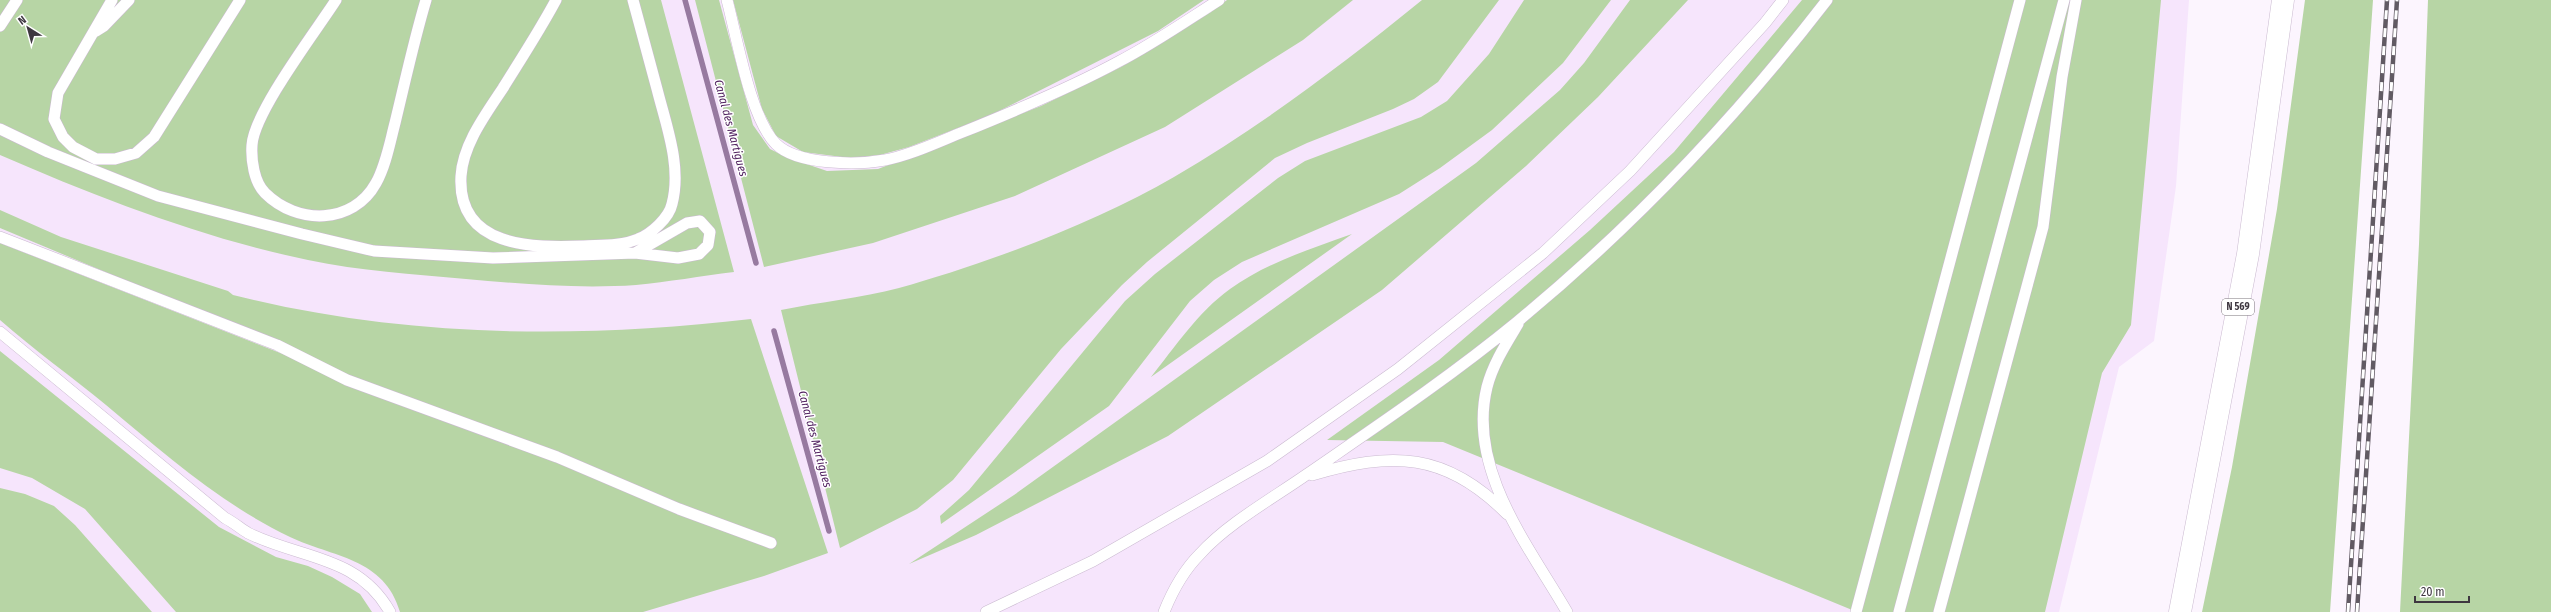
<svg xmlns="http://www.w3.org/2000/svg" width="2551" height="612" viewBox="0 0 2551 612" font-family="'Fira Sans Condensed',sans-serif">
	<rect width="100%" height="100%" fill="#fcf5fe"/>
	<path fill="#f6e5fc" d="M0,0H2189L2176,186L2154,341L2119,367L2059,612H0Z"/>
	<path fill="#b7d5a5" d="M0,0H661L734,272C701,276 668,282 636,285C579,289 522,284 466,279C413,274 360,271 308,260C202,238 99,198 0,155Z
		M695,0H719L753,125L770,149L786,157L827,171L878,169L1041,106L1121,67L1211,12L1227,0H1353L1303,40L1165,127L1015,196L873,243L764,267Z
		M733,0H1204L1158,31L989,116L909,147L880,155L850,158L803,152L776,136L762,109Z
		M1422,0H1499L1438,82L1414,99L1393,109L1307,143L1275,158L1147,262L1122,285L1061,349L953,480L917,509L840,548L781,310C820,302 861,298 899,288C988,263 1095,223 1174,177C1263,125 1343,64 1422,0Z
		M1524,0H1611L1563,63L1492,130L1440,168L1399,194L1242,262L1214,280L1190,301L1109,406L941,524L940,516L969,490L1125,301L1155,274L1278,178L1305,161L1421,117L1447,101L1489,54Z
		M1630,0H1688L1598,97L1526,166L1382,290L1168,436L976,535L909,564L1014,495L1476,163L1560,90L1584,63Z
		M1802,0H2161L2131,325L2102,373L2045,612H1857L1443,442L1327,440L1439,360L1590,230L1674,152Z
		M2305,0H2373L2330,612H2202L2232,467L2277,209Z
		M2428,0H2551V612H2400L2419,244Z
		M0,210L61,237L228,291L233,295C402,338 579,339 751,319L828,553L764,576L643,612H400C385,558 332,557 290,537C221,504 165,454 106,405C71,376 34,350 0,320V243L288,356L177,302L0,228Z
		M1352,234L1151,377C1175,347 1198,312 1230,289C1266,263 1310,249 1352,234Z
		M0,351L219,527L276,557L308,566L332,577L360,594L372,612H176L85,509L32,478L0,468Z
		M0,488L25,494L54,506L75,525L152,612H0Z"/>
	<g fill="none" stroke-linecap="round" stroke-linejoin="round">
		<path stroke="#977aa0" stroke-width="5.5" d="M685,0L756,263
			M774,331L829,531"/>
		<g stroke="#cabad0" stroke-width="12">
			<path id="service" d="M112,0L58,93L54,119L63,137L73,147L96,159H115L136,153L154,137L240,0
				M336,0C316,31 254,112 252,145C251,160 254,182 265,193C297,225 353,225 376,183C386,165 390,142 395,123C405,82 414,40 426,0
				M556,0C540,30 521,59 503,88C486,114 463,144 461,176C457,248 533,248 584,246C601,245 621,246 638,239C651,234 669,218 672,204C682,166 666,125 657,89C649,60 641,30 633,0
				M727,0C737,37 750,118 776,144C797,165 857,165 885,160C911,155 938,142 963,132C1015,111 1068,89 1118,62C1153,44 1186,21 1219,0
				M0,26L17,0
				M96,31L104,26L129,0
				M0,129L48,152L158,196L302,234L374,251L493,258L635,253L678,258L699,254L708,245L710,232L700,221L687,223L635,253
				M0,237L277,345L347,380L557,457L679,509L771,543
				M1518,324C1506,344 1493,364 1487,387C1467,469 1528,545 1567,612
				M0,332L225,518C233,522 240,528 248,533C300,559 358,555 390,612
				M1312,475C1392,451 1446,452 1507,514
				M986,612L1093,561L1267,461L1398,369L1543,253L1630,171L1765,23L1783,0
				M1164,612C1172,592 1185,569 1200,554C1227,524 1273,498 1306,475C1377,426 1450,377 1517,322C1632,227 1736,118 1827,0
				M1856,612L2020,0
				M1899,612L2064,0
				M1939,612L2043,227L2062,77L2076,0"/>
		</g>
		<g stroke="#cabad0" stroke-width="23">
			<path id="primary" d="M2180,612L2248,254L2283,0"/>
		</g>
		<use href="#service" stroke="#fff" stroke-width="11"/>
		<use href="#primary" stroke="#fff" stroke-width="22"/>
		<g stroke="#615a63" stroke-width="4.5">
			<path id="rail" d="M2348,612L2387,0
				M2357,612L2397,0"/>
		</g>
		<use href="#rail" stroke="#fff" stroke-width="3" stroke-dasharray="9" stroke-linecap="butt"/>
	</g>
	<g text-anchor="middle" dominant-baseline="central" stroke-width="3" stroke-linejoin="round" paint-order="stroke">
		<rect fill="#fff" stroke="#787379" stroke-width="1" x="2222" y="299" width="32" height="16" rx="3"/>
		<g font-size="10" font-weight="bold" fill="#3e3740">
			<text x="2238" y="307">N 569</text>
		</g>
		<g font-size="12" font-style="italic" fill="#532462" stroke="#fff">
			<text transform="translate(731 128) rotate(75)">Canal des Martigues</text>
			<text transform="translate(815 439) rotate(75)">Canal des Martigues</text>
		</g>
	</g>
	<g transform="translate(28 28) rotate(323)" stroke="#ffffff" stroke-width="3" paint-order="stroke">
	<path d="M0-3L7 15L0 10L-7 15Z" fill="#3e3740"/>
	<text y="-6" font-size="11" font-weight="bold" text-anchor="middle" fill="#3e3740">N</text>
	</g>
	<path d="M2415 596v6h54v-6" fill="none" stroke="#3e3740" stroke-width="2"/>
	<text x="2421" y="596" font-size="12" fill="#3e3740" stroke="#ffffff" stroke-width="3" paint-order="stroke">20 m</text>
</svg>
